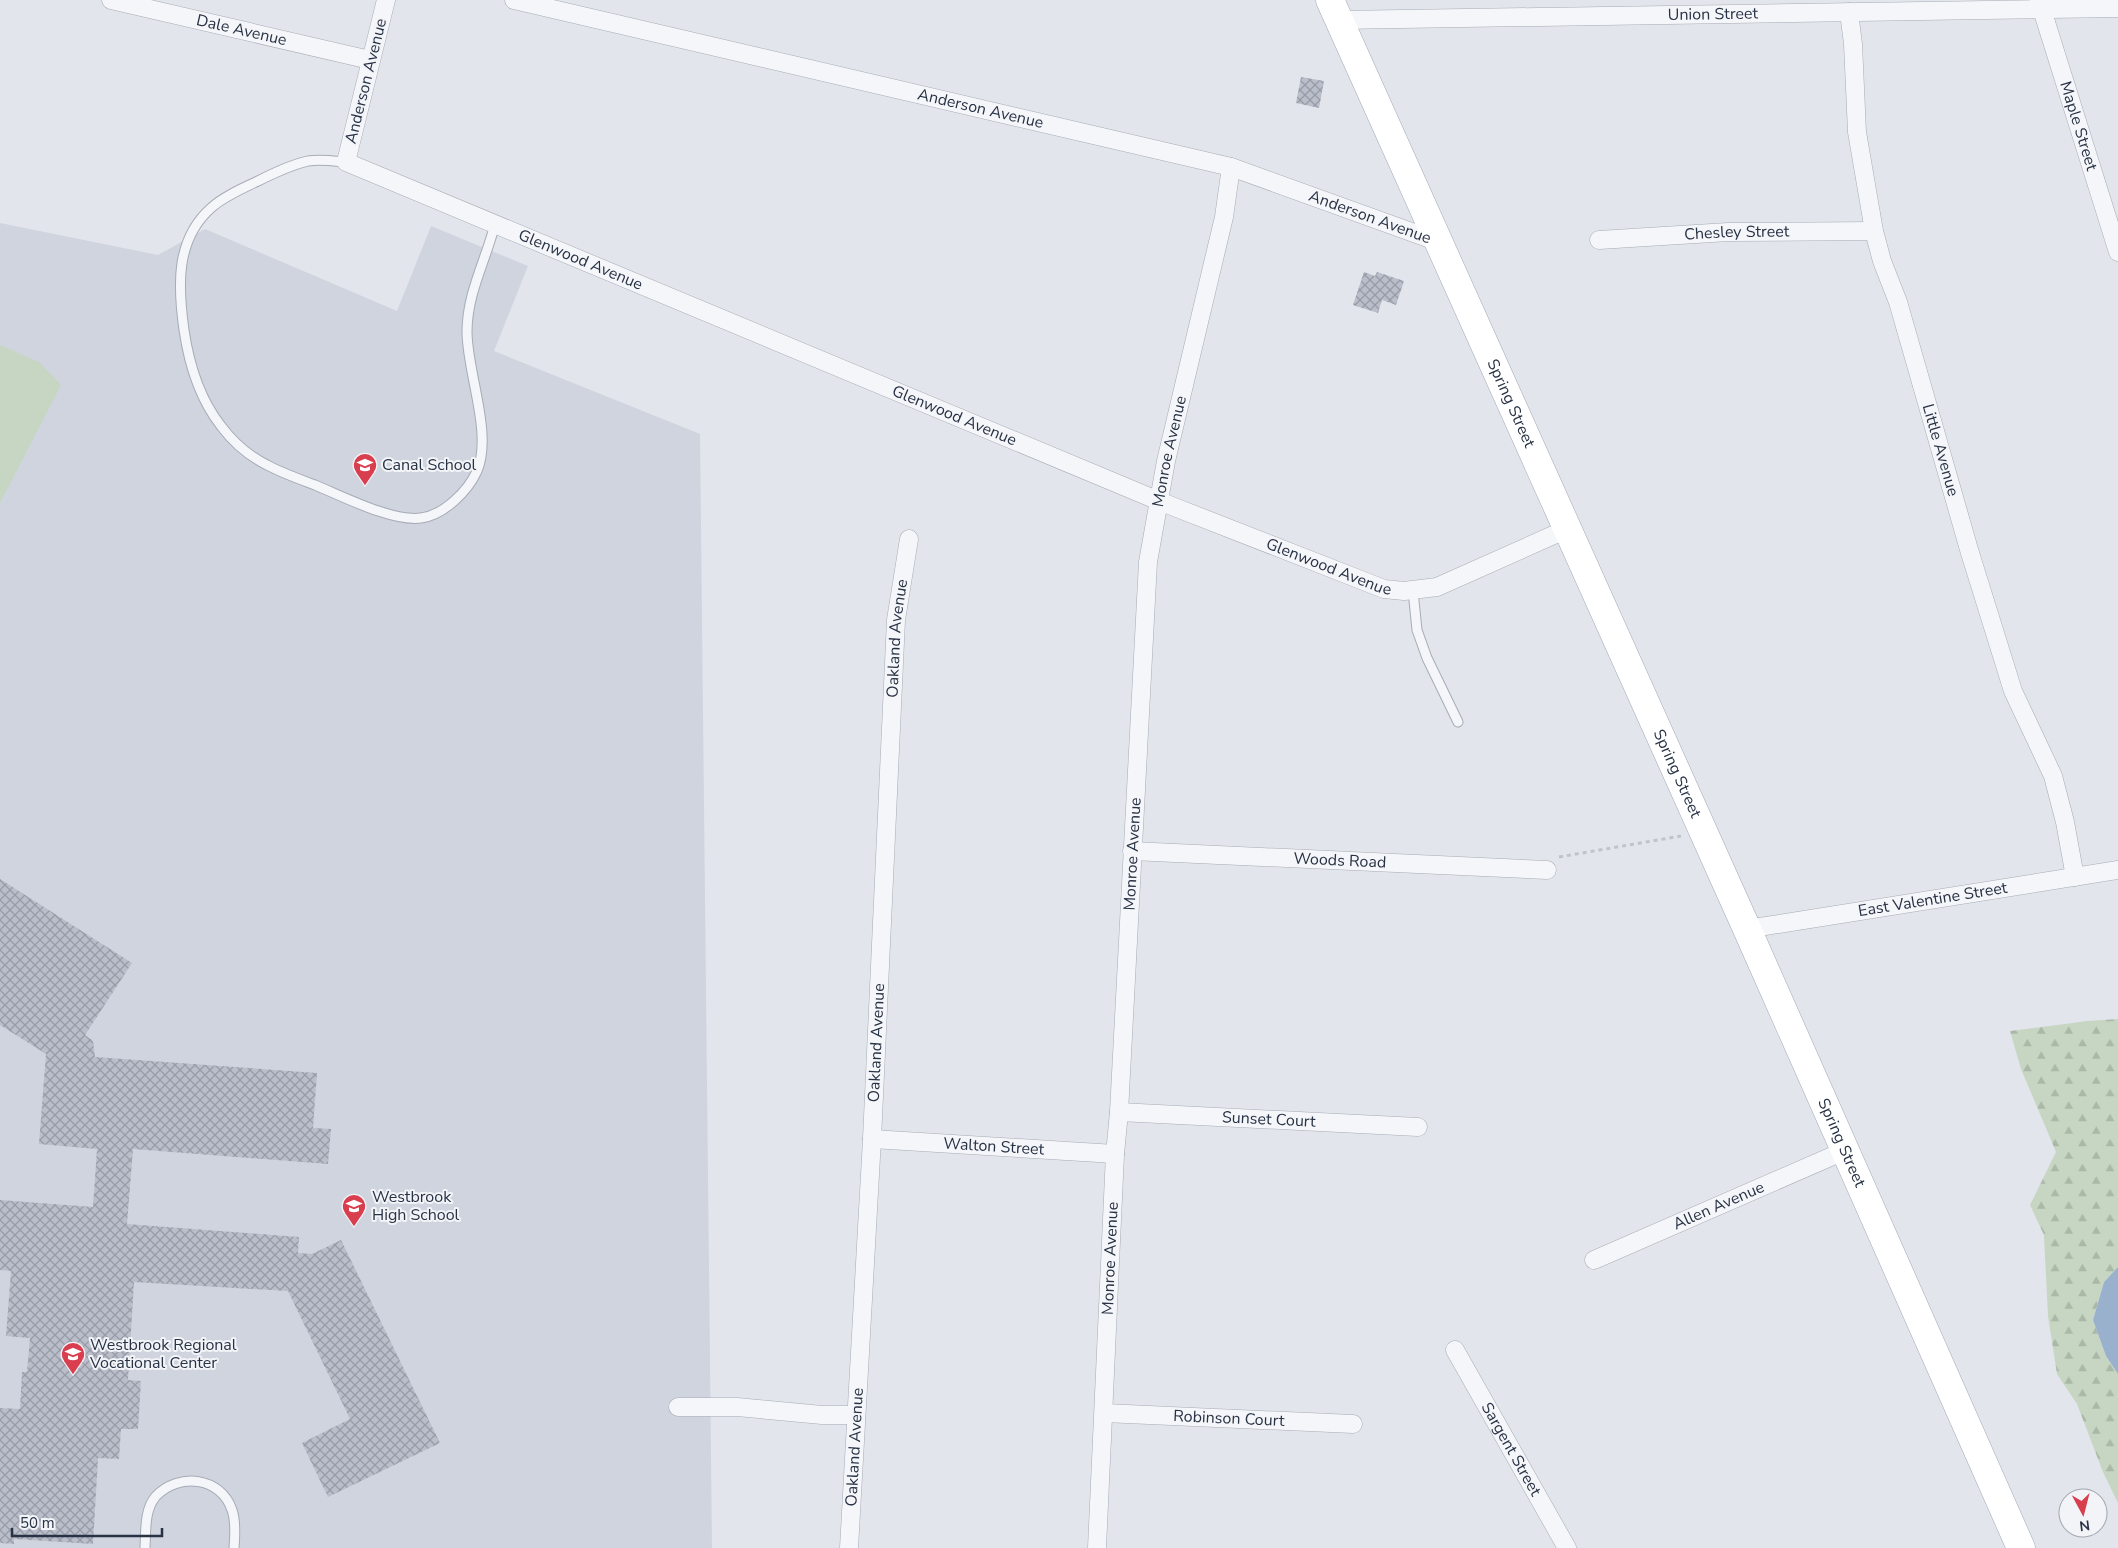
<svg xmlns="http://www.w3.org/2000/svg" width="2118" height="1548" viewBox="0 0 2118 1548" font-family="'Nunito Sans',sans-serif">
	<defs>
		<pattern id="forest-firs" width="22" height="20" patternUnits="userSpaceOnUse" patternTransform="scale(1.25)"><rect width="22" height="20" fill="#c6d6c2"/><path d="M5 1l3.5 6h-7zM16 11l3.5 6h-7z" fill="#aab8a8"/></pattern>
		<pattern id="building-cross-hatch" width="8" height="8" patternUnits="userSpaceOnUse" patternTransform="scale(1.25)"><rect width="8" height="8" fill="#b9beca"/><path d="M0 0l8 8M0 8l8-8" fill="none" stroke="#969ba6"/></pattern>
	</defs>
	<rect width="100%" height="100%" fill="#e2e5eb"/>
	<path fill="#d0d4de" d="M0,223L158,255L205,229L397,311L431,226L528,266L494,351L700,434L712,1548H0Z"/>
	<path fill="#c6d6c2" d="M0,345L39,362L61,385L0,503Z"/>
	<path fill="url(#forest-firs)" d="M2118,1019V1267L2104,1282L2093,1320L2106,1356L2118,1374V1503L2103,1472L2077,1404L2057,1374L2048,1316L2044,1235L2030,1205L2056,1152L2021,1069L2010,1031L2088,1021Z"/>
	<path fill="#9ab1ce" d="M2118,1267V1374L2106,1356L2093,1320L2104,1282Z"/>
	<path fill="url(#building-cross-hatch)" d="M1301,77L1324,81L1319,108L1296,103Z
		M1364,272L1375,276L1377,272L1404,281L1396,305L1382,300L1378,313L1353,305Z
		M0,879L132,963L85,1035L93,1041L95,1057L317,1073L313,1128L331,1129L328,1164L133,1149L127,1224L299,1237L298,1253L312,1254L341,1240L440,1443L328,1497L302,1443L350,1419L288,1291L134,1282L128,1380L141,1381L138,1429H121L119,1459L98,1458L93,1544L14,1539V1544L0,1543V1408L20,1409L22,1372H27L30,1338L6,1336L11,1271L0,1270V1200L93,1207L97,1149L39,1144L46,1054L0,1025Z"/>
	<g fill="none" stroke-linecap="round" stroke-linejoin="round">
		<g stroke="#a6acb6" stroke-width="11">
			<path id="service" d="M346,162C334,161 320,159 308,161C290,165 272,174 256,182C241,189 223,197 211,208C175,240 178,287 184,330C189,364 199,398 221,426C233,442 249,456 267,465C282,473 299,479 315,485C342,496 392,522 421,518C444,515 468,491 477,471C493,434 467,372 467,332C467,293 486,260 495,224
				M1413,591L1417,630L1427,658L1458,722
				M145,1548C146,1531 144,1510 156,1496C179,1472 221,1477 232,1510C236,1521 235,1536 234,1548"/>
		</g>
		<g stroke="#a6acb6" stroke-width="19">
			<g id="minor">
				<path id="s1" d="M111,0L370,60"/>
				<path id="s2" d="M386,0L346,162L1159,501L1384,589L1404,591L1437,587L1567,529"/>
				<path id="s3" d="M514,0L1231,167L1439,242"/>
				<path id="s4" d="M2039,0L2118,252"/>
				<path id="s5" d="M1849,12L1853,44L1857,132L1874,231L1882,261L1898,302L1970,553L2013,691L2053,776L2065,822L2075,877"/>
				<path id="s6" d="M1339,20L2118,8"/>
				<path id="s7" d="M1599,240L1728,232L1874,231"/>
				<path id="s8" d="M1132,851L1547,870"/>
				<path id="s9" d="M1747,929L2118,870"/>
				<path id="s10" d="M1119,1112L1418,1127"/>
				<path id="s11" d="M872,1139L1115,1154"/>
				<path id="s12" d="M1594,1260L1844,1151"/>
				<path id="s13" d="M1455,1350L1567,1548"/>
				<path d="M678,1407H737L822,1415H856"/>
				<path id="s14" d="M1104,1413L1353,1424"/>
				<path id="s15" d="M849,1548L872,1139L896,620L909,539"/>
				<path id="s16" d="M1097,1548L1115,1154L1119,1112L1148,562L1166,461L1224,217L1231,167"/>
			</g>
		</g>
		<g stroke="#a0a9b8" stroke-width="29">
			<g id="primary">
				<path id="s17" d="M1330,0L1747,929L2021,1548"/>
			</g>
		</g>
		<path stroke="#c0c3ca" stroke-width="3" stroke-dasharray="4 4" stroke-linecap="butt" d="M1559,857L1681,836"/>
		<use href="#service" stroke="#f5f6f9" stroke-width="9"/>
		<use href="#minor" stroke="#f5f6f9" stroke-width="18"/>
		<use href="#primary" stroke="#fff" stroke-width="28"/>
	</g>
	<defs>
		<g id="school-pin" transform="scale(1.25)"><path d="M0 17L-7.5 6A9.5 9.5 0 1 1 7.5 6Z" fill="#d93e4f" stroke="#f2f4f8"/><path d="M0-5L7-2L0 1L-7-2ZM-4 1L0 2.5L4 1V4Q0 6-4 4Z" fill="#fff"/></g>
	</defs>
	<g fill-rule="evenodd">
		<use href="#school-pin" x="365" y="465"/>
		<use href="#school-pin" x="354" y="1206"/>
		<use href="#school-pin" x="73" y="1354"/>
	</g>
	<g text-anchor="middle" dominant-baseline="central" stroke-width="4" stroke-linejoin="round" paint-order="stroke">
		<g font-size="16" fill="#283245" stroke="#f2f4f8">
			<text stroke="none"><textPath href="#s6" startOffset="374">Union Street</textPath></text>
			<text stroke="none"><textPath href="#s1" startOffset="134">Dale Avenue</textPath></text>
			<text transform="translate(366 81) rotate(-76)">Anderson Avenue</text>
			<text stroke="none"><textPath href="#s3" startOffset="479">Anderson Avenue</textPath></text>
			<text stroke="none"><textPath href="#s4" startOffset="132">Maple Street</textPath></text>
			<text stroke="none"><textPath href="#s3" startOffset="884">Anderson Avenue</textPath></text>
			<text stroke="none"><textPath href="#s7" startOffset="138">Chesley Street</textPath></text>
			<text stroke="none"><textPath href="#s2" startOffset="421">Glenwood Avenue</textPath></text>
			<text stroke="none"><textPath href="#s17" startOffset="442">Spring Street</textPath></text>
			<text stroke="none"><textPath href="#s2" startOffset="826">Glenwood Avenue</textPath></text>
			<text stroke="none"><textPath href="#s5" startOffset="450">Little Avenue</textPath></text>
			<text stroke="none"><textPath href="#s16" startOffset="1100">Monroe Avenue</textPath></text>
			<text stroke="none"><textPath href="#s2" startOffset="1230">Glenwood Avenue</textPath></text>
			<text stroke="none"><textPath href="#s15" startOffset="911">Oakland Avenue</textPath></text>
			<text stroke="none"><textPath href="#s17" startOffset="848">Spring Street</textPath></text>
			<text stroke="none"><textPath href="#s16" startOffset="695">Monroe Avenue</textPath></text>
			<text stroke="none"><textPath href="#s8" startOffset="208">Woods Road</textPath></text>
			<text stroke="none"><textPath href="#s9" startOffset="188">East Valentine Street</textPath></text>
			<text stroke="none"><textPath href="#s15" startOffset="506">Oakland Avenue</textPath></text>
			<text stroke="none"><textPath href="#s10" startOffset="150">Sunset Court</textPath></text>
			<text stroke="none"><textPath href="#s17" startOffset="1252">Spring Street</textPath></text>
			<text stroke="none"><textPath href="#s11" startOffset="122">Walton Street</textPath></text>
			<text stroke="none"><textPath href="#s12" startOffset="136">Allen Avenue</textPath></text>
			<text stroke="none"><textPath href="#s16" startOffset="290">Monroe Avenue</textPath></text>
			<text stroke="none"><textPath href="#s14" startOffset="125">Robinson Court</textPath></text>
			<text stroke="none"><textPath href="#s15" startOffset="101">Oakland Avenue</textPath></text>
			<text stroke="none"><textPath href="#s13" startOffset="114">Sargent Street</textPath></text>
		</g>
		<g font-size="16" fill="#283245" stroke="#f2f4f8" text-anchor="start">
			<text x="382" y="465">Canal School</text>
			<text x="372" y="1197">Westbrook<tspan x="372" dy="18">High School</tspan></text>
			<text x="90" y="1345">Westbrook Regional<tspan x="90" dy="18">Vocational Center</tspan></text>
		</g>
	</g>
	<g transform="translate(2083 1513) rotate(173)"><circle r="24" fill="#f2f4f8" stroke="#a1a6b0"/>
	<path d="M0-4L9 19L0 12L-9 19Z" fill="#d93e4f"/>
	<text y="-8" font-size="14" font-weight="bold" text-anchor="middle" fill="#283245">N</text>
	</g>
	<path d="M12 1528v8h150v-8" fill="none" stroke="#283245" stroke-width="2.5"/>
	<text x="20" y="1528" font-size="15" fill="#283245" stroke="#f2f4f8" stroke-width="4" paint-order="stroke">50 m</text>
</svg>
